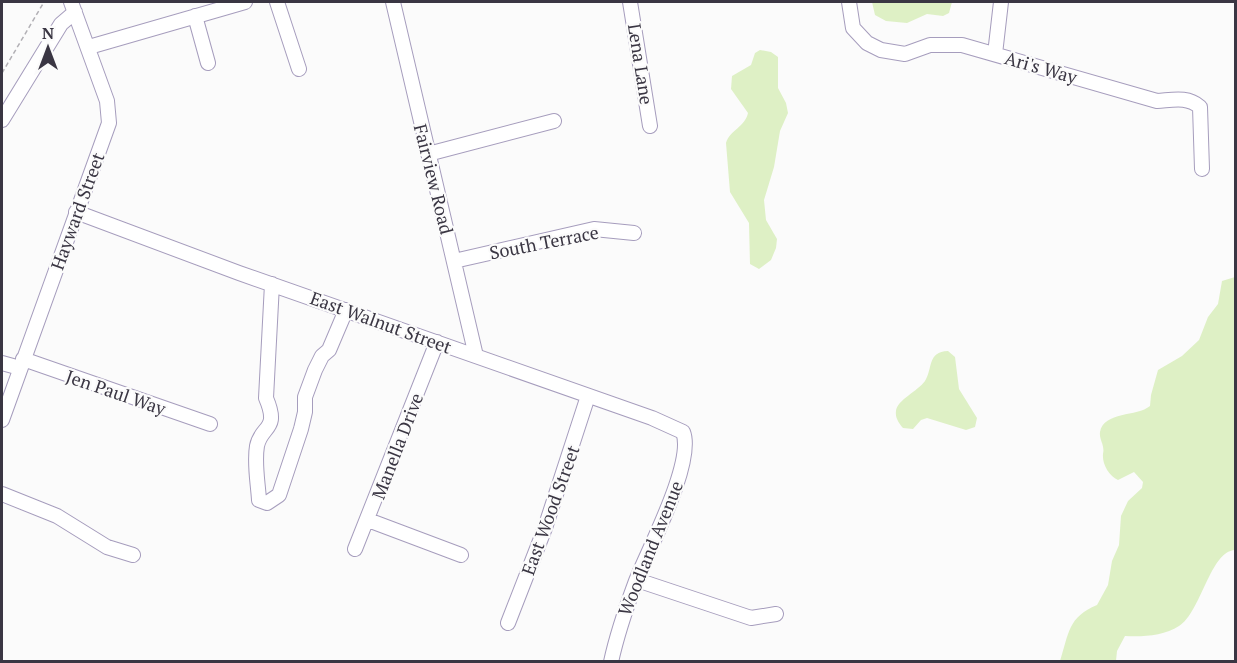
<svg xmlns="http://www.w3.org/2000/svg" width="1237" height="663" viewBox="0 0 1237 663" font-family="'PT Serif',serif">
	<rect width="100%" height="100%" fill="#fbfbfb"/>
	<path fill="#def0c5" d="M872,2H952L949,13L943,16L927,14L907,23L886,21L875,15Z
		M760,50L771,52L778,57V88L786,103L788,113L780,131L774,167L764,200L766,220L777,239L776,248L771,260L759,269L750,264L749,223L730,192L726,143C730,130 745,127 748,113L731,89L732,76L751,65L755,53Z
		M1235,277V550C1210,551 1201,613 1179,626C1164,636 1142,637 1125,636L1117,651L1116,661H1060C1069,633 1068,617 1097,605L1108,585L1112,561L1119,545L1121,516L1128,501L1142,488L1143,482L1134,472L1118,480C1109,476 1102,464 1103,454C1105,445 1099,440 1100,432C1104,411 1137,417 1150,406L1151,395L1158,370L1182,356L1199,340L1208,317L1218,304L1222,281Z
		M948,351L955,357L959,389L977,418L975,427L966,430L927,418L921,420L913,429L903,428C899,423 895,418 896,411C897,400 918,391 925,381C933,368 927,352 948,351Z"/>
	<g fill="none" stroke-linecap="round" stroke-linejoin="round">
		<g stroke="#a69dbd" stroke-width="16">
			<path id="minor" d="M277,2L299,69
				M393,2L476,356
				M630,2L650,126
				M849,2L853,28L867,43L881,50L905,54L930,45H962L1157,101C1173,100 1187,96 1200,107L1202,169
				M195,16L208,63
				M89,47L245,2
				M995,54L1001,2
				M2,120L61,24L75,12
				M428,154L554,121
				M76,212L239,273L652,418L683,432C695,462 648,550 636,581C626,608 617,634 611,662
				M454,261L594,229L634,233
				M272,284L266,398C280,431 261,425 257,446C254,463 258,483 259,500L267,503L279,495L301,429L305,412V397L315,370L322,356L329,350L346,310
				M23,359L210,424
				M2,363L20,368
				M2,420L109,123L107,101L71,2
				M2,494L57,516L107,547L133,555
				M368,520L461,555
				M355,549L437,342
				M637,580L751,618L776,614
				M508,623L545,528L588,396"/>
		</g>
		<path stroke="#b2b0b5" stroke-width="1.5" stroke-dasharray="4.5 3" stroke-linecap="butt" d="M2,73L44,2"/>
		<use href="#minor" stroke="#fff" stroke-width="14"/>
	</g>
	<g text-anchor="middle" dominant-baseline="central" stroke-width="4.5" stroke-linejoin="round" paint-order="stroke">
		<g font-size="18" fill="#3a3643" stroke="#fbfbfb">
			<text transform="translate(641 64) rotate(81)">Lena Lane</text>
			<text transform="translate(1041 67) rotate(16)">Ari's Way</text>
			<text transform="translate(434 179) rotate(76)">Fairview Road</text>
			<text transform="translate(77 211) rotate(-70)">Hayward Street</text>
			<text transform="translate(544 242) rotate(-11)">South Terrace</text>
			<text transform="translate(381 322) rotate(20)">East Walnut Street</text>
			<text transform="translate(116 392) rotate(19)">Jen Paul Way</text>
			<text transform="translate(397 446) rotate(-69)">Manella Drive</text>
			<text transform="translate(550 510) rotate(-70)">East Wood Street</text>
			<text transform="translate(650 548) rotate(-68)">Woodland Avenue</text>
		</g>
	</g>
	<rect width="1237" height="663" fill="none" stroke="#3a3643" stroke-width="6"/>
	<g transform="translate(48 48)" stroke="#fbfbfb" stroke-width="4.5" paint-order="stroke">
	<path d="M0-4.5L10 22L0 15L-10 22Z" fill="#3a3643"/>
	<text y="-9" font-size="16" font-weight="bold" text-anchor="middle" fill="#3a3643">N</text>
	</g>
</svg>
